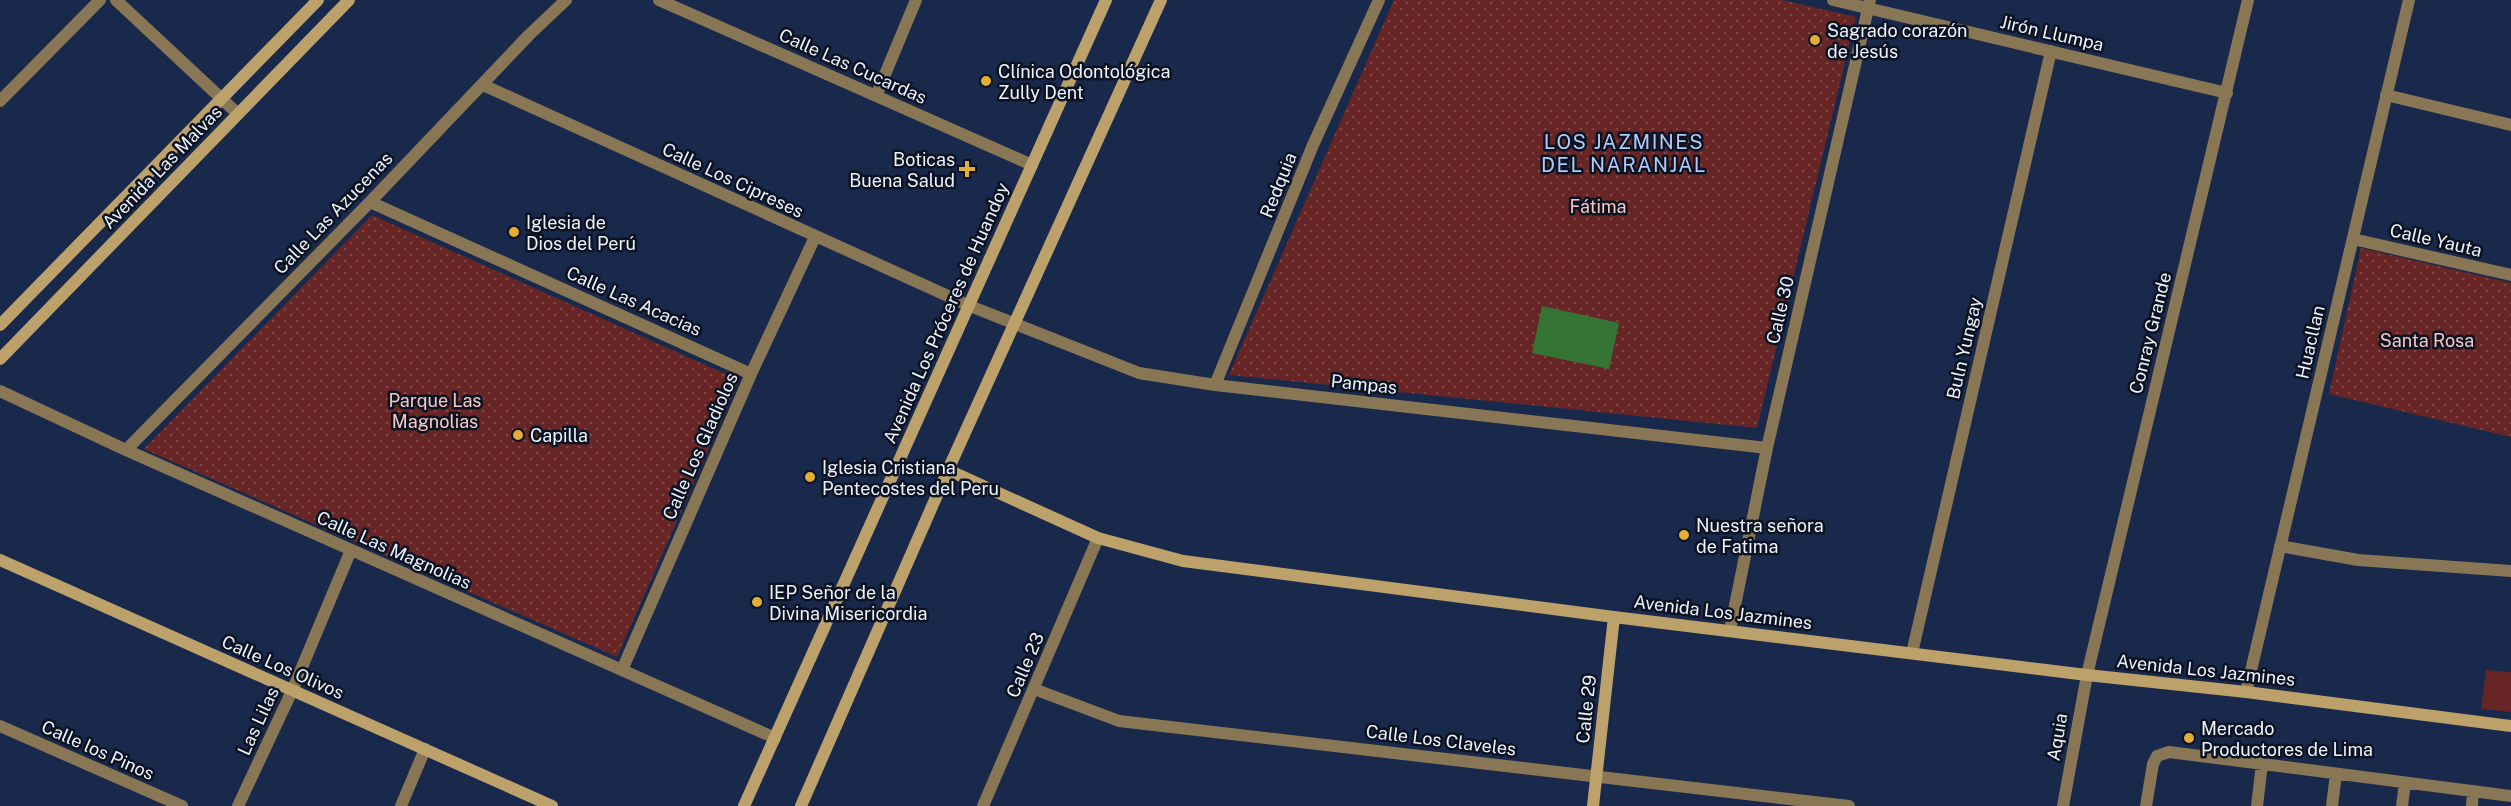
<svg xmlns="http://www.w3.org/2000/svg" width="2511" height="806" viewBox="0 0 2511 806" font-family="'Public Sans',sans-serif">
	<defs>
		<pattern id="park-dots" width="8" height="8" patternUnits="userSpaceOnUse" patternTransform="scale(1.5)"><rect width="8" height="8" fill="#672625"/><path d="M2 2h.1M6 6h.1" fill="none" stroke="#7d4646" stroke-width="1.8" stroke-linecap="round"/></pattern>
	</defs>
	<rect width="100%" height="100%" fill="#19294c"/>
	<path fill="#672625" d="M2486,670L2511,672V712L2481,709Z"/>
	<path fill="url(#park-dots)" d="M1394,0H1782L1856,17L1757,428L1229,375Z
		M372,215L739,380L617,657L144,449Z
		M2361,248L2511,283V437L2329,394Z"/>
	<path fill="#347434" d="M1542,306L1619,323L1609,369L1532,353Z"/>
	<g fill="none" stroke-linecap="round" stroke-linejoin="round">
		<path stroke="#887655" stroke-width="12" d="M116,0L238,114
			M659,0L1032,165
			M1833,0L2227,93
			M483,85L970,306L1139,373L1215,385L1767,448
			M2386,95L2511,125
			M876,96L916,0
			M0,101L100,0
			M370,202L751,374
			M2353,239L2511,275
			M1215,385L1313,145L1379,0
			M0,391L126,450L775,738
			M126,450L370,202L529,35L566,0
			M2280,546L2358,560L2511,571
			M1730,630L1767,448L1870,0
			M1912,653L2051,51
			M622,670L751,374L815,237
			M1034,689L1119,721L1849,806
			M2246,692L2409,0
			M0,726L182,806
			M238,806L292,691L351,550
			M401,806L425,749
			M983,806L1098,538
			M2063,806L2087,675L2248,0
			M2146,806L2153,764L2157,756L2169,752L2511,796
			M2257,806L2262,764
			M2332,806L2336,774
			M2402,806L2405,783
			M2472,806L2473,791"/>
		<path stroke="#bda16b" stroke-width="12" d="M0,325L318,0
			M0,359L349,0
			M948,470L1098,538L1183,561L1614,617L2087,675L2246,692L2511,726
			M0,560L552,806
			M744,806L1106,0
			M801,806L948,470L1161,0
			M1593,806L1614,617"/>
	</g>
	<g fill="#e3ae35" stroke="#0b1322" stroke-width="2">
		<circle cx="1815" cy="40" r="6"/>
		<circle cx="986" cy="81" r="6"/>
		<path d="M964 160h6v6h6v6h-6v6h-6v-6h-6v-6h6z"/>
		<circle cx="514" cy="232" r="6"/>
		<circle cx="518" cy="435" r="6"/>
		<circle cx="810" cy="477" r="6"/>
		<circle cx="1684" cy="535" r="6"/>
		<circle cx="757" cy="602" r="6"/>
		<circle cx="2189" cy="738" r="6"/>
	</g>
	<g text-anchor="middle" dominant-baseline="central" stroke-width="5" stroke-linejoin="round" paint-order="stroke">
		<g font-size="18" fill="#edf2fb" stroke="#0b1322" text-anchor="start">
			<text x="1827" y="30">Sagrado corazón<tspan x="1827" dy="21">de Jesús</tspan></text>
			<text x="998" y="71">Clínica Odontológica<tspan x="998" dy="21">Zully Dent</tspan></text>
			<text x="955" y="159" text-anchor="end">Boticas<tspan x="955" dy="21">Buena Salud</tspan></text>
			<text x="526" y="222">Iglesia de<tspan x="526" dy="21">Dios del Perú</tspan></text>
			<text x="530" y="435">Capilla</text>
			<text x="822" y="467">Iglesia Cristiana<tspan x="822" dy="21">Pentecostes del Peru</tspan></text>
			<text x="1696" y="525">Nuestra señora<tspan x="1696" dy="21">de Fatima</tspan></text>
			<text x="769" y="592">IEP Señor de la<tspan x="769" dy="21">Divina Misericordia</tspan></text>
			<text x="2201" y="728">Mercado<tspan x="2201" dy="21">Productores de Lima</tspan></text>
		</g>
		<g font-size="18" fill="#edf2fb" stroke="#0b1322">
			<text transform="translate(2052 33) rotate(13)">Jirón Llumpa</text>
			<text transform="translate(853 66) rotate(24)">Calle Las Cucardas</text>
			<text transform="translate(162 167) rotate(-46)">Avenida Las Malvas</text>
			<text transform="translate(733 180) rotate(25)">Calle Los Cipreses</text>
			<text transform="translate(1278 185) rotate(-68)">Redquia</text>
			<text transform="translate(333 213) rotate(-46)">Calle Las Azucenas</text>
			<text transform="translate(2436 240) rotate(13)">Calle Yauta</text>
			<text transform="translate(634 301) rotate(24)">Calle Las Acacias</text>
			<text transform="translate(1780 310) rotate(-77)">Calle 30</text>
			<text transform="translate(946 313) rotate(-66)">Avenida Los Próceres de Huandoy</text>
			<text transform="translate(2150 333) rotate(-76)">Conray Grande</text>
			<text transform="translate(2310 342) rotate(-77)">Huacllan</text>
			<text transform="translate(1964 348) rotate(-77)">Buln Yungay</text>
			<text transform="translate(1364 384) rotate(6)">Pampas</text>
			<text transform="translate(700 446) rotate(-66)">Calle Los Gladiolos</text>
			<text transform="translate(394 550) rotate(24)">Calle Las Magnolias</text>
			<text transform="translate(1723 612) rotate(7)">Avenida Los Jazmines</text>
			<text transform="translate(1025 665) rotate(-67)">Calle 23</text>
			<text transform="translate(283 667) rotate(24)">Calle Los Olivos</text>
			<text transform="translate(2206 670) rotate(6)">Avenida Los Jazmines</text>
			<text transform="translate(1586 709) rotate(-84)">Calle 29</text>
			<text transform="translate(258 721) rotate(-65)">Las Lilas</text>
			<text transform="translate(2057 737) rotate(-80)">Aquia</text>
			<text transform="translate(1441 740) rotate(7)">Calle Los Claveles</text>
			<text transform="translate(98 750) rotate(24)">Calle los Pinos</text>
		</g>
		<g font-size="18" fill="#f9c6c2" stroke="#0b1322">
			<text x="1598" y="206">Fátima</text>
			<text x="2427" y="340">Santa Rosa</text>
			<text x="435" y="400">Parque Las<tspan x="435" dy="21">Magnolias</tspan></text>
		</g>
		<g font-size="20" letter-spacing="1.5" fill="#b3caf6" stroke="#0b1322">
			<text x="1624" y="142">LOS JAZMINES<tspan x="1624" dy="23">DEL NARANJAL</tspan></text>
		</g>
	</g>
</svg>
